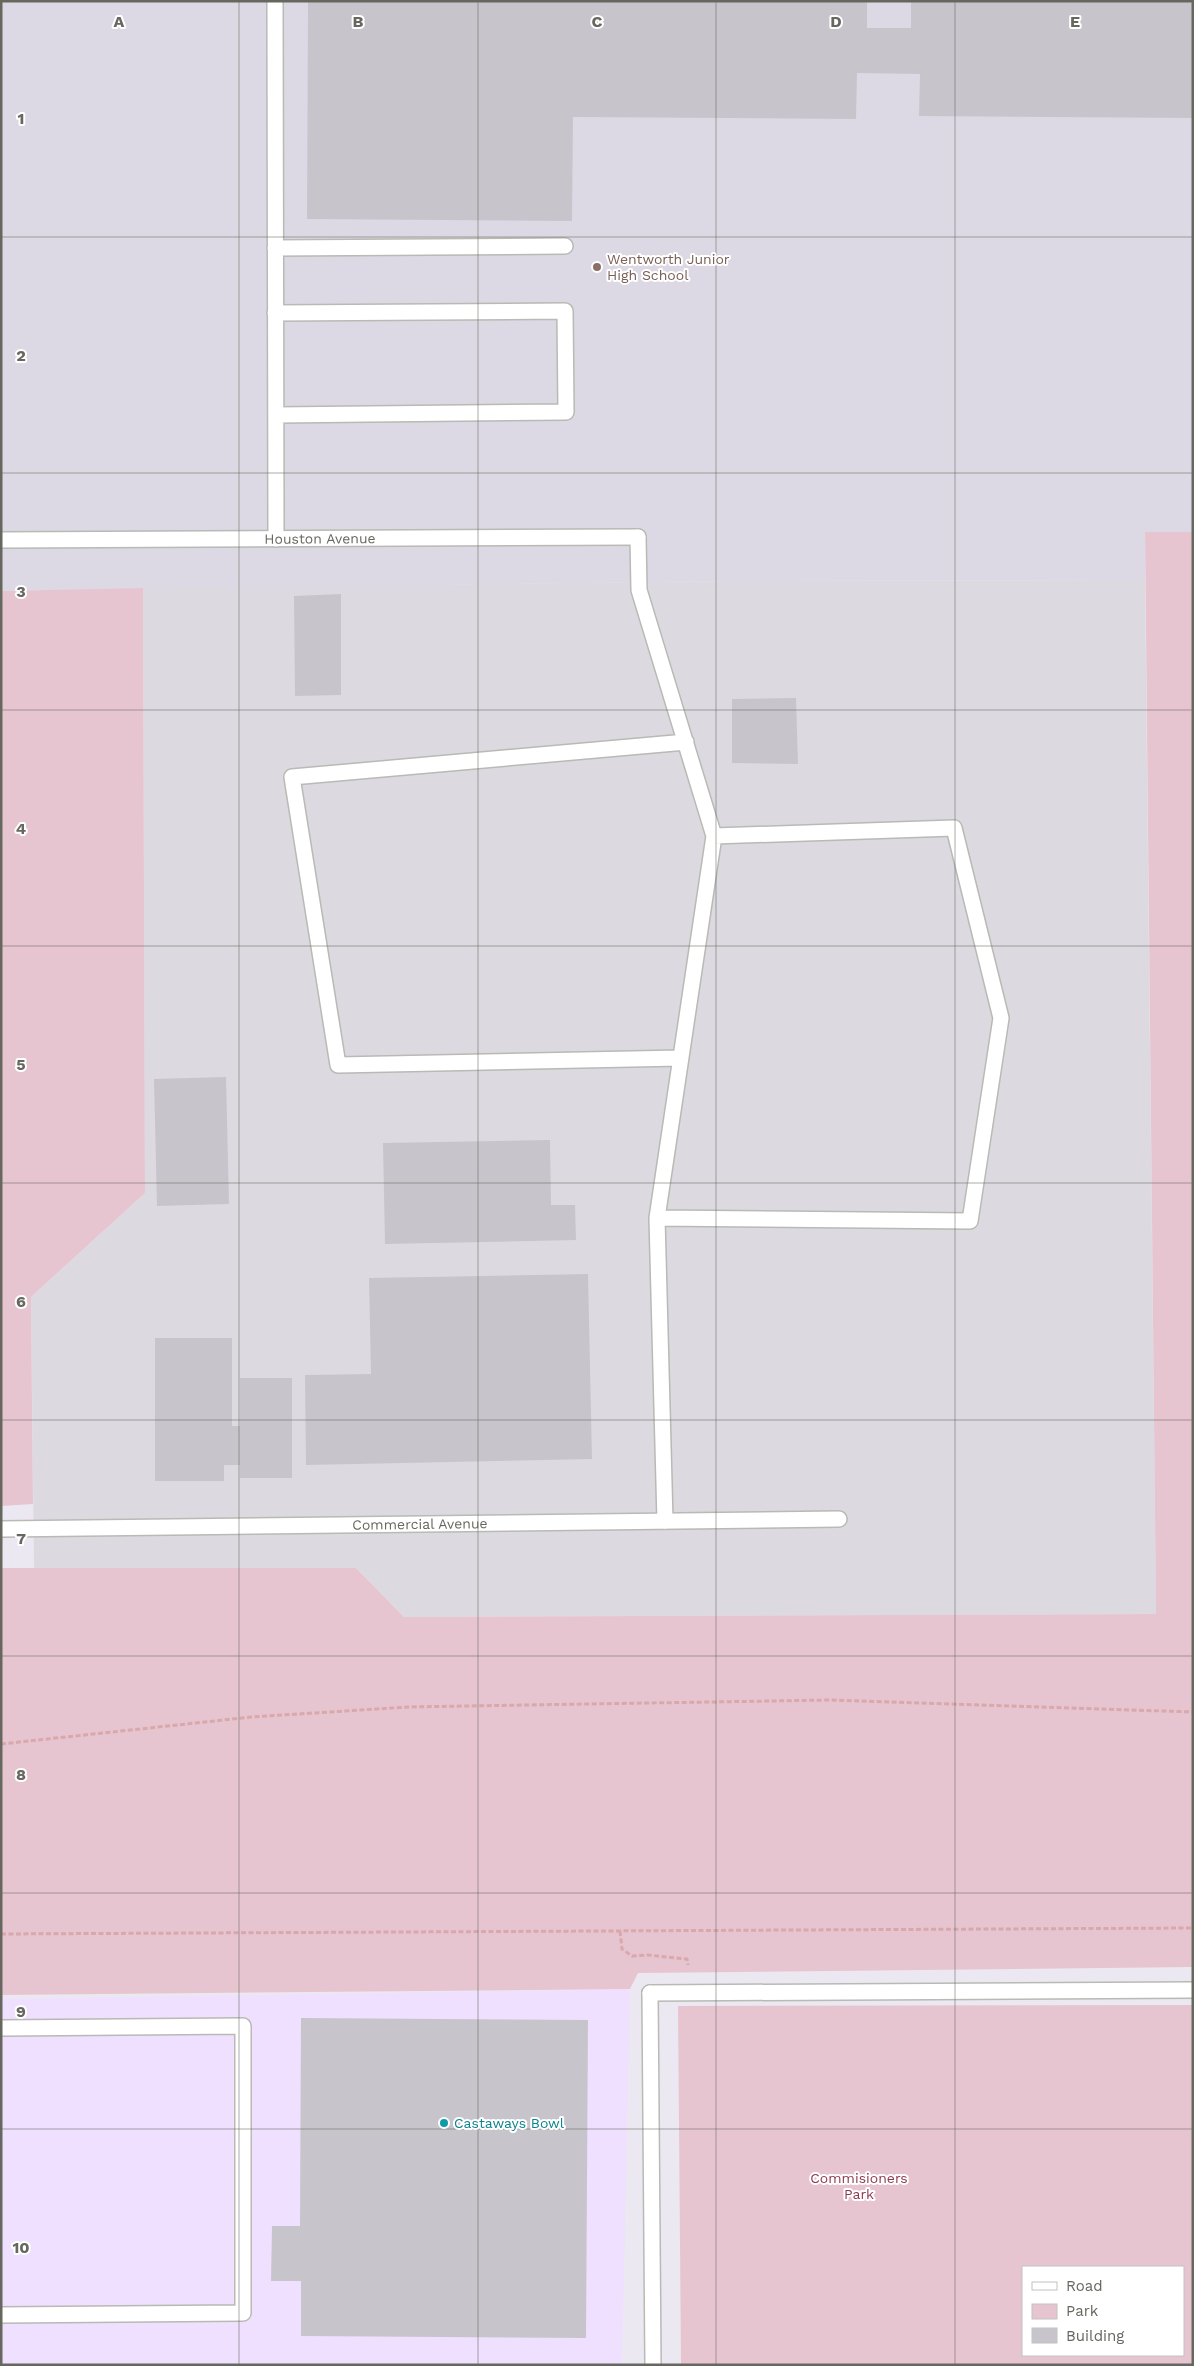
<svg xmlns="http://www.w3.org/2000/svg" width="1194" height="2366" viewBox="0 0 1194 2366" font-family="'Work Sans',sans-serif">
	<rect width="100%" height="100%" fill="#ece8f1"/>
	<path fill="#eee0fe" d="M630,1989L622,2365H1V1999Z"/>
	<path fill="#dcdae0" d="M1145,580L1156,1614L404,1617L356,1568H34L31,1297L145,1193L143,588L731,581Z"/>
	<path fill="#ddd9e4" d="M1,1H1193V532H1145V580L731,581L1,591Z"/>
	<path fill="#e7c5d0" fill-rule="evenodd" d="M1145,532H1193V1967L638,1973L630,1989L1,1995V1568H356L404,1617L1156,1614Z
		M143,588L145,1193L31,1297L33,1504L1,1506V591Z
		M1193,2005V2365H681L678,2006ZM1023,2267H1183V2355H1023Z"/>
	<path fill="#c8c4cc" d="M308,1H867V28H911V1H1193V118L919,116L920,74L857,73L856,119L573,117L572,221L307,219Z
		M341,594V695L295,696L294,596Z
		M796,698L798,764L732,763V699Z
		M226,1077L229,1204L157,1206L154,1079Z
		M550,1140L551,1205H575L576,1240L385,1244L383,1143Z
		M588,1274L592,1459L306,1465L305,1375L371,1374L369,1278Z
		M155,1338H232V1426H240V1378H292V1478H240V1465H224V1481H155Z
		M301,2018L588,2020L586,2338L301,2336V2281H271L272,2226H300Z"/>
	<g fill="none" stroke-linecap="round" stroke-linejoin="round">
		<g stroke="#b8bab3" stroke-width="18">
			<path id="service" d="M275,1L276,539
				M275,248L565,246
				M275,313L565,311L566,412L276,415
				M638,537L639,590L714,836L657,1218L665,1521
				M681,1058L338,1065L292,777L686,742
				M657,1218L970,1221L1001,1018L954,828L714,836
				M650,1993L1193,1990
				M1,2028L243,2026V2313L1,2315"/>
		</g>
		<g stroke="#b8bab3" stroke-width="18">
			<g id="minor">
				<path id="s1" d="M1,540L638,537"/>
				<path id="s2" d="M1,1529L839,1519"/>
				<path d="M650,1993L653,2365"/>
			</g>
		</g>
		<path stroke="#d9a8ab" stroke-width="3" stroke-dasharray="5 2.5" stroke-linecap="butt" d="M1,1744L251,1717L408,1707L830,1700L1193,1712
			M620,1931L622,1949L632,1956L648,1955L687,1959L688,1965
			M1,1934L1193,1928"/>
		<use href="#service" stroke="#fff" stroke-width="15"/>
		<use href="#minor" stroke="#fff" stroke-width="15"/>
	</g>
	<path fill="none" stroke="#66685f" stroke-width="1" stroke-opacity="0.55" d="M239,1V2365M478,1V2365M716,1V2365M955,1V2365M1,237H1193M1,473H1193M1,710H1193M1,946H1193M1,1183H1193M1,1420H1193M1,1656H1193M1,1893H1193M1,2129H1193"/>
	<circle fill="#8d6e63" stroke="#fff" stroke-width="2" cx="597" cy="267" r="5"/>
	<circle fill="#0f9aa8" stroke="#fff" stroke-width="2" cx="444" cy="2123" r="5"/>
	<g text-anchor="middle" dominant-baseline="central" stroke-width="4" stroke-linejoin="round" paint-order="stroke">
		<g font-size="14" fill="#785e54" stroke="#fff" text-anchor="start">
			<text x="607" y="259">Wentworth Junior<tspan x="607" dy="16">High School</tspan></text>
		</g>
		<g font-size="14" fill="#66685f" stroke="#fff">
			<text stroke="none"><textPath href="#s1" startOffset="319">Houston Avenue</textPath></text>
			<text stroke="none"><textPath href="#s2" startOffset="419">Commercial Avenue</textPath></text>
		</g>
		<g font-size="14" fill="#0d838f" stroke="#fff" text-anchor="start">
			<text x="454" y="2123">Castaways Bowl</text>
		</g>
		<g font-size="14" fill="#8d394f" stroke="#fff">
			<text x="859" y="2178">Commisioners<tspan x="859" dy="16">Park</tspan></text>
		</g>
	</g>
	<g font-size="16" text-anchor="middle" font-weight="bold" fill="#66685f" stroke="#fff" stroke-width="4" stroke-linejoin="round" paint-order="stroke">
		<text x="119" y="27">A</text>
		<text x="358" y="27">B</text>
		<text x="597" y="27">C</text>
		<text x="836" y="27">D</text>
		<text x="1075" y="27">E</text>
		<text x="21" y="124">1</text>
		<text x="21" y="361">2</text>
		<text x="21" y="597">3</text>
		<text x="21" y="834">4</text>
		<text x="21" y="1070">5</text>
		<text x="21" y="1307">6</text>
		<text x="21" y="1544">7</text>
		<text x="21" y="1780">8</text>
		<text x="21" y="2017">9</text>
		<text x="21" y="2253">10</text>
	</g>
	<rect width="1194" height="2366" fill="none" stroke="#66685f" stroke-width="5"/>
	<rect x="1022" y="2266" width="162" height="90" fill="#ffffff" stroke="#c2c3bf"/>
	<rect x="1032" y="2282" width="25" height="8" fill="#ffffff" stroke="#c2c3bf"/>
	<text x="1066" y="2291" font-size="15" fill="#66685f">Road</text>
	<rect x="1032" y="2304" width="25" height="15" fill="#e7c5d0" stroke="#c2c3bf"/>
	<text x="1066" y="2316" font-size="15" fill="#66685f">Park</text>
	<rect x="1032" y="2328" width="25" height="15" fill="#c8c4cc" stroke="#c2c3bf"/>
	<text x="1066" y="2341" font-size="15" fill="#66685f">Building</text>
</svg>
